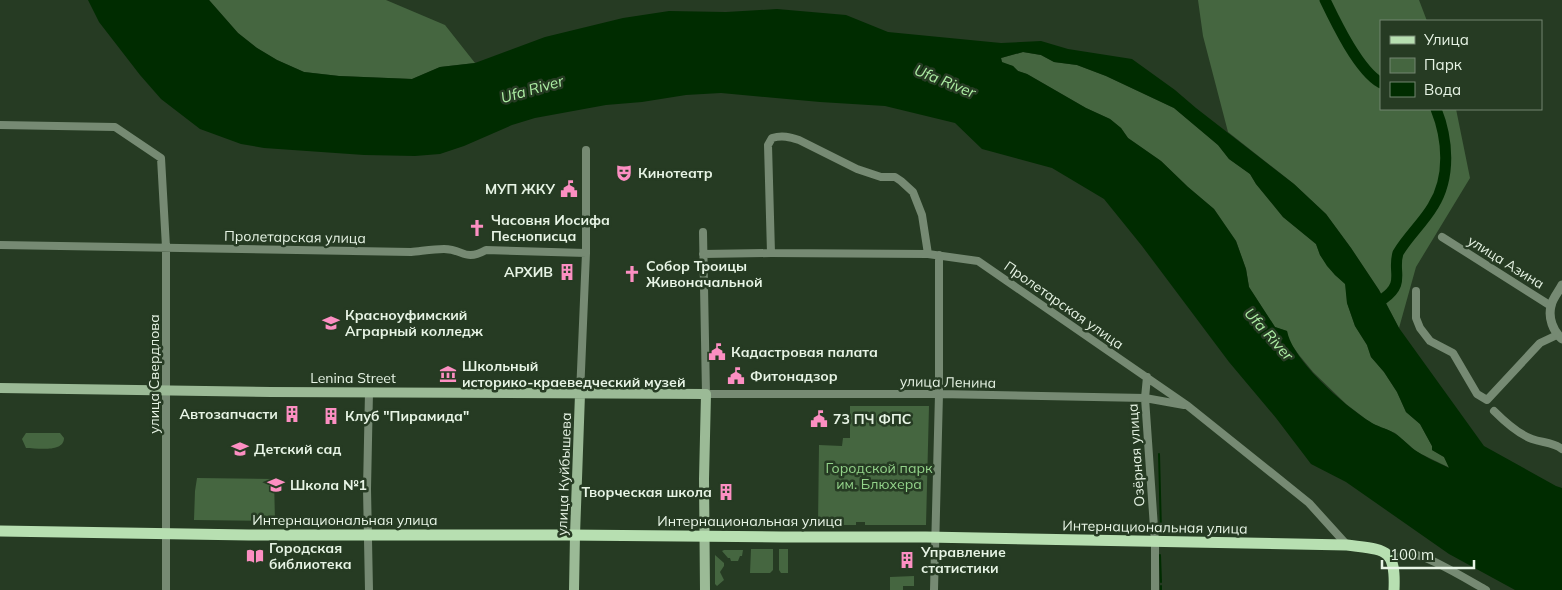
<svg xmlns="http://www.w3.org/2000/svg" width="1562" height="590" viewBox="0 0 1562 590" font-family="Mulish,sans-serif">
	<rect width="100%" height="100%" fill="#263b23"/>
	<path fill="#456640" d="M209,0H386L445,25L475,63L440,67L412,79L339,76L304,72L277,60L257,48L238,33Z
		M1198,0H1419L1427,21H1381V109H1456L1470,178L1416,267L1399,328L1379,290L1351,248L1326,214L1294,184L1228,132L1203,36Z
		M1023,52L1041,55L1054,62L1077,65L1106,76L1174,108L1218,145L1229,159L1250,174L1256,184L1283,217L1316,244L1320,255L1335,275L1346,284L1347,303L1355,326L1367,345L1371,357L1384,372L1397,392L1406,412L1420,424L1432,446V450L1444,457L1450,468L1417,452L1395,433L1371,423L1346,404L1313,372L1299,355L1289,341L1287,331L1275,327L1249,287L1246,269L1236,241L1214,209L1188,187L1161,161L1128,138L1121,128L1110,119L1086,108L1027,74L1018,71L1013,66L1002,63L1001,58Z
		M850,406H929L926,525H865V522H856V525H818L819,445L842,446L843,438H850Z
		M26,433H60L64,438C64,453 37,448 26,448L22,439Z
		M197,478L274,479L275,521L194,520L195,491Z
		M751,549H773V570L770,573H750Z
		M779,549H788V573H781L779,570Z
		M724,550H743L742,556H740L738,561H731L730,558H728L722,551Z
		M715,555L724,563V566L720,572L724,580L717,586L715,584Z
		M914,576V586H903V590H890V577Z"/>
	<path fill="#002c00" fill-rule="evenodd" d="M88,0H209L238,33L257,48L277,60L304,72L339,76L412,79L440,67L475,63L545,37L623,18L669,11L726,12L777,9L846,15L888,32L1001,43L1041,41L1068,49L1132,59L1175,90L1196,108L1294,184L1326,214L1351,248L1379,290L1399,328L1484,446L1556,486L1562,488V590H1515L1449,554L1346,482L1311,464L1276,418L1229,362L1142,246L1104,199L1052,168L982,149L955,123L885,106L820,102L721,93L686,95L642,102L606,105L535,118L512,125L464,146L440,154L415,156L364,155L264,148L241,144L200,129L161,99L140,75L99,22ZM1023,52L1041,55L1054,62L1077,65L1106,76L1174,108L1218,145L1229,159L1250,174L1256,184L1283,217L1316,244L1320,255L1327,266L1335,275L1345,284L1347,303L1355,326L1367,345L1371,357L1384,372L1397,392L1406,412L1420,424L1432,446V450L1444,457L1449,468C1439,463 1427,458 1418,452C1409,447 1403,438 1394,433C1386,428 1377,427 1369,421C1344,405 1293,361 1287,331L1275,327L1249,287L1246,269L1236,241L1214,209L1188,187L1161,161L1128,138L1121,128L1110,119L1086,108L1027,74L1018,71L1013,66L1002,62L1001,58Z"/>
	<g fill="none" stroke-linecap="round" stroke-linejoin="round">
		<path stroke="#002c00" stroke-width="2" d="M1159,454L1161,531
			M1160,555L1161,582
			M1161,590V586"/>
		<path stroke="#002c00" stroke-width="11" d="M1325,0C1336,23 1359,71 1381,83
			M1383,299C1406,283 1392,272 1398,253C1408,236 1423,223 1433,206C1451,177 1448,139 1436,109"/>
		<path stroke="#768a73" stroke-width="8" d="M0,125L115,127L161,158L166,247V590
			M703,232L706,394H939L1145,398L1184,405
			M1442,237L1551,306
			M0,245L411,252C422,251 433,249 444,249C464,249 464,262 486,250L586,253
			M771,253L768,145L772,138C782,135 790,137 799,140L857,169L881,177H895L901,181L913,192L922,215L928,254
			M703,254L771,253L928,254L978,261L1188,406L1309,503L1347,545
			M1416,291V318L1420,328L1430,341L1453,353L1477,394L1487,400L1540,343L1557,335
			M1147,377L1145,398L1155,542V590
			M580,394L586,253V150
			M1494,411C1505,422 1518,434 1532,439C1543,443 1553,442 1562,449
			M1392,559C1398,557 1404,553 1411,554C1426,554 1470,581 1486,590
			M369,590L367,489L369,392
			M934,590L939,394V255"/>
		<path stroke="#768a73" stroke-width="9" d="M1562,285C1559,291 1552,299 1551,306C1548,318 1553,331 1562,339"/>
		<path stroke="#9bba96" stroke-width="10" d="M0,388L271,392L706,394L704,479L705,590
			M574,590L575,535L580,394"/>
		<path stroke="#b7dfb1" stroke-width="11" d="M0,531L249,535H567L782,537H926L1347,545C1385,550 1396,547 1394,590"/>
	</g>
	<defs>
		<g id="theatre-bare" transform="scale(1.35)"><path d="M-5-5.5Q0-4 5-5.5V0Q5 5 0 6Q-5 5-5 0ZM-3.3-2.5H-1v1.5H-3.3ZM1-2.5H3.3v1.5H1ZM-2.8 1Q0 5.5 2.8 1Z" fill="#fc8fc2" stroke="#263b23" stroke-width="2.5" paint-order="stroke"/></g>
		<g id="civic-bare" transform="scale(1.35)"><path d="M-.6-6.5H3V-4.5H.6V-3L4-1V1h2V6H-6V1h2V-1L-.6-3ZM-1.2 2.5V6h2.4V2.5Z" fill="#fc8fc2" stroke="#263b23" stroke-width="2.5" paint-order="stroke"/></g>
		<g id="church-bare" transform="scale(1.35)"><path d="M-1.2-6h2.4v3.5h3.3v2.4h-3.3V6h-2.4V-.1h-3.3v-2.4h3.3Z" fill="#fc8fc2" stroke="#263b23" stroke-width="2.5" paint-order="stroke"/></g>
		<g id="building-bare" transform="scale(1.35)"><path d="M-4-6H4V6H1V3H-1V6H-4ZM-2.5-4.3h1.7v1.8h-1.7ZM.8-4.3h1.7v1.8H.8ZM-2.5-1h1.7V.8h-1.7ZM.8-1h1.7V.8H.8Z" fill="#fc8fc2" stroke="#263b23" stroke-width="2.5" paint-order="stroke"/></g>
		<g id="university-bare" transform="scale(1.35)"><path d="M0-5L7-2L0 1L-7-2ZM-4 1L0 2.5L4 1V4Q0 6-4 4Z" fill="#fc8fc2" stroke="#263b23" stroke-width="2.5" paint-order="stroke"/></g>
		<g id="museum-bare" transform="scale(1.35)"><path d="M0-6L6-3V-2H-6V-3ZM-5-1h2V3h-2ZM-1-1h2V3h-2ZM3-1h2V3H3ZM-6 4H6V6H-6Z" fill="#fc8fc2" stroke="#263b23" stroke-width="2.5" paint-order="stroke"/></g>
		<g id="school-bare" transform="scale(1.35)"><path d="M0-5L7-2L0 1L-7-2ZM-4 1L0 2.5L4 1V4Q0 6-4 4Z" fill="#fc8fc2" stroke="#263b23" stroke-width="2.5" paint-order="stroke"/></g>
		<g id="library-bare" transform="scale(1.35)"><path d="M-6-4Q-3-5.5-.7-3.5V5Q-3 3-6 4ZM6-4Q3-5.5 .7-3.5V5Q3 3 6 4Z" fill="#fc8fc2" stroke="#263b23" stroke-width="2.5" paint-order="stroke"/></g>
	</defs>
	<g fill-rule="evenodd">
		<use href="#theatre-bare" x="624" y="173"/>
		<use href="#civic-bare" x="569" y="189"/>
		<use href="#church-bare" x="477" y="228"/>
		<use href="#building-bare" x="567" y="272"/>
		<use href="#church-bare" x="632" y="274"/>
		<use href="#university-bare" x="331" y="323"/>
		<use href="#civic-bare" x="717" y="352"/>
		<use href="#museum-bare" x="448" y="374"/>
		<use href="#civic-bare" x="736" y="376"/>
		<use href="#building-bare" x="292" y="414"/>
		<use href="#building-bare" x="331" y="416"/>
		<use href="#civic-bare" x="819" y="419"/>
		<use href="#school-bare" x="240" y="449"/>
		<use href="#school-bare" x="276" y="485"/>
		<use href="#building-bare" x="726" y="492"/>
		<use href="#library-bare" x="255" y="556"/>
		<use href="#building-bare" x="907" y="560"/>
	</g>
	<g text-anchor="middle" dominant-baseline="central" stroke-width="5" stroke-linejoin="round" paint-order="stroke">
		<g font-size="14" font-weight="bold" fill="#e7f4e5" stroke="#263b23" text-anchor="start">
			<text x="638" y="173">Кинотеатр</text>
			<text x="555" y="189" text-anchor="end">МУП ЖКУ</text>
			<text x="491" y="220">Часовня Иосифа<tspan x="491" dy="16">Песнописца</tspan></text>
			<text x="646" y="266">Собор Троицы<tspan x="646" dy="16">Живоначальной</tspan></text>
			<text x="553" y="272" text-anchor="end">АРХИВ</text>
			<text x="345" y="315">Красноуфимский<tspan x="345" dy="16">Аграрный колледж</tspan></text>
			<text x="731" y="352">Кадастровая палата</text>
			<text x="462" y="366">Школьный<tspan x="462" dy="16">историко-краеведческий музей</tspan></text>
			<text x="750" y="376">Фитонадзор</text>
			<text x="278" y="414" text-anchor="end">Автозапчасти</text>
			<text x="345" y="416">Клуб "Пирамида"</text>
			<text x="833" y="419">73 ПЧ ФПС</text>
			<text x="254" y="449">Детский сад</text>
			<text x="290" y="485">Школа №1</text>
			<text x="712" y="492" text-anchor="end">Творческая школа</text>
			<text x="269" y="548">Городская<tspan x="269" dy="16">библиотека</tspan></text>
			<text x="921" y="552">Управление<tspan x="921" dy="16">статистики</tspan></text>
		</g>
		<g font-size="14" fill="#e7f4e5" stroke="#263b23">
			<text transform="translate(295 237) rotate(1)">Пролетарская улица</text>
			<text transform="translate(1506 262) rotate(32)">улица Азина</text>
			<text transform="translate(1064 305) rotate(35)">Пролетарская улица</text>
			<text transform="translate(154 374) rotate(-90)">улица Свердлова</text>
			<text x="353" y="378">Lenina Street</text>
			<text transform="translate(948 382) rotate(1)">улица Ленина</text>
			<text transform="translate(1136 455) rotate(-94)">Озёрная улица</text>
			<text transform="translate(564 474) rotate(-88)">улица Куйбышева</text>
			<text x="345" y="520">Интернациональная улица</text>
			<text x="750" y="521">Интернациональная улица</text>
			<text transform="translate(1155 527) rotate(1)">Интернациональная улица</text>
		</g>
		<g font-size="14" fill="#93d38a" stroke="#263b23">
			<text x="879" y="468">Городской парк<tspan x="879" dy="16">им. Блюхера</tspan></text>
		</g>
		<g font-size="15" font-style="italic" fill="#adeea4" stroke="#263b23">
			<text transform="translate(945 81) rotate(22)">Ufa River</text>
			<text transform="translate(532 89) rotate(-16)">Ufa River</text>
			<text transform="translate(1269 334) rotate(48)">Ufa River</text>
		</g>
	</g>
	<rect x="1380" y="20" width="162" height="90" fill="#263b23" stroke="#738571"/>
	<rect x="1390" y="36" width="25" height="8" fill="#b7dfb1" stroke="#738571"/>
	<text x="1424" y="45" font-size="15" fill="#e7f4e5">Улица</text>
	<rect x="1390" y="58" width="25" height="15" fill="#456640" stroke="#738571"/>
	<text x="1424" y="70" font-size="15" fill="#e7f4e5">Парк</text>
	<rect x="1390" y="82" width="25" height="15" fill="#002c00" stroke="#738571"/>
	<text x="1424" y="95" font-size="15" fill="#e7f4e5">Вода</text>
	<path d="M1382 560v8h92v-8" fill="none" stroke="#e7f4e5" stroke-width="2.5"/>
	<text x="1390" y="560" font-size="15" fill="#e7f4e5" stroke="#263b23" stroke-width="4" paint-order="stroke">100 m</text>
</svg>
